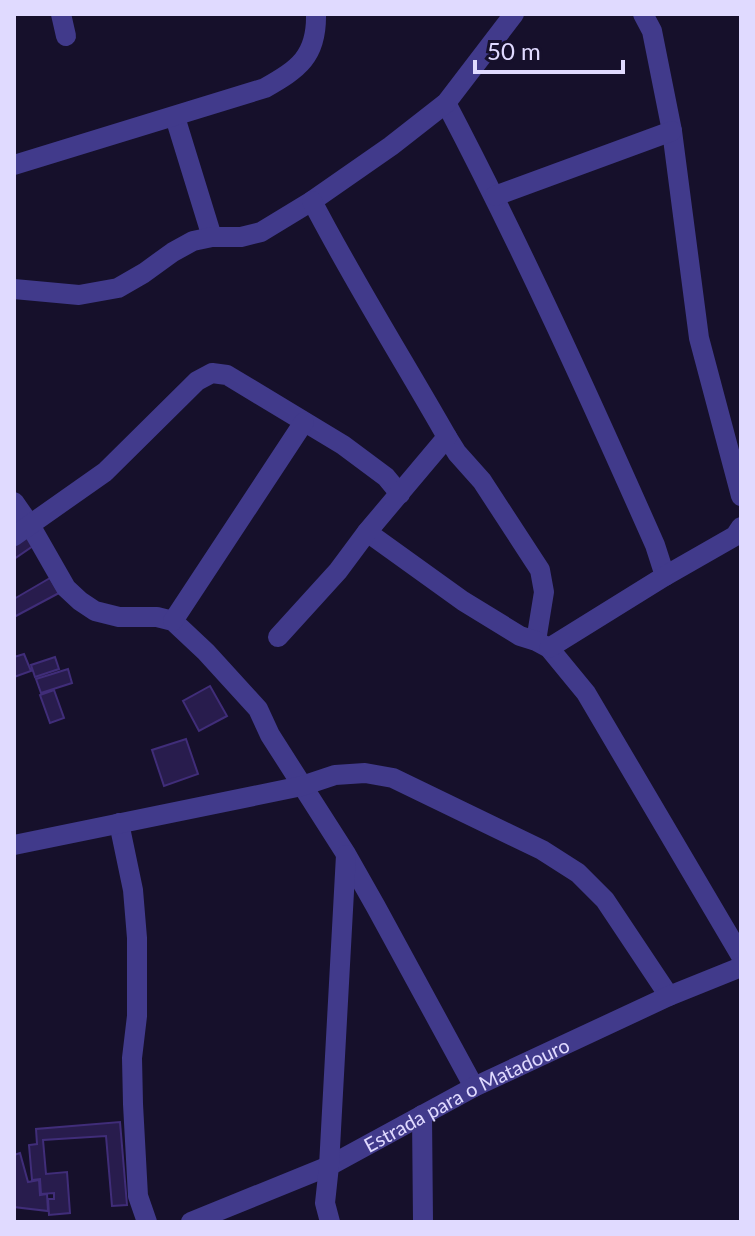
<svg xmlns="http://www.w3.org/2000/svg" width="755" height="1236" viewBox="0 0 755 1236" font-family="Lato,sans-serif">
	<rect width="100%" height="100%" fill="#16102b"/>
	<path fill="#281c4d" stroke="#402d79" stroke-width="2" d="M24,533L33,546L14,559V540Z
		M50,578L59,593L14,617V599Z
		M24,654L31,671L14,677V657Z
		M55,657L59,669L35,677L31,665Z
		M68,669L72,683L41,693L36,679Z
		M210,686L227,716L199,731L183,701Z
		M54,690L64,718L50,723L40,695Z
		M186,739L198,774L164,786L152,750Z
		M120,1122L127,1205L112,1206L106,1136L43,1140L46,1174L67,1172L70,1213L49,1215L48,1199H54V1193L41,1194L40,1179L32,1180L29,1145L37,1144L36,1129Z
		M20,1153L28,1182L39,1180L40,1195L47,1194L48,1211L14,1207V1155Z"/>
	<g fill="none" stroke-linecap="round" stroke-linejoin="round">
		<g stroke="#413a8b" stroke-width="20">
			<path d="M61,14L66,36"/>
			<path d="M643,14L652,31L672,131L699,338L741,496"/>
			<path d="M446,103C522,248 589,396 655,545L665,576"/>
			<path d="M175,117L212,237"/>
			<path d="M14,165L265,88C298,69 317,57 316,14"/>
			<path d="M495,196L672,131"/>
			<path d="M14,289L79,295L118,288L144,273L173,252L193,241L212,237H241L261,232L312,201L391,146L446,103L514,14"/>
			<path d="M447,437L457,453L482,481L540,570L544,592L536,641"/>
			<path d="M14,502L30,525L66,588L80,601L95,611L119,617H157L173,621L206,652L258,709L270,735L346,854L376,907L474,1087"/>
			<path d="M367,532L463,601L520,636L536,641L549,648L586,693L741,956"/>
			<path d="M14,536L105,472L197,381L212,373L227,375L343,445L386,477L400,494"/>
			<path d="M173,621L304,422"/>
			<path d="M278,637L338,571L367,532L447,437C402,358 354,282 312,201"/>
			<path d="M549,648L665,576L735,536L741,527"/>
			<path d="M119,823L133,890L137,938V1016L132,1058L133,1104L138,1196L147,1222"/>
			<path d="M14,845L302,786L335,775L365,773L393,778L542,850L578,873L605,900L669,996"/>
			<path d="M422,1115L423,1222"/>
			<path id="s1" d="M191,1222L329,1166L474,1087L669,996L741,967"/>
			<path d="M330,1222L325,1203L329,1166L346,855"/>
		</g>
	</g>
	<g text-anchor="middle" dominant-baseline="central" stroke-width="6" stroke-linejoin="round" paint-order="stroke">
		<g font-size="20" fill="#e0daff" stroke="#16102b">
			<text stroke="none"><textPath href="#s1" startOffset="304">Estrada para o Matadouro</textPath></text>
		</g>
	</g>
	<rect width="755" height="1236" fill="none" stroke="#e0daff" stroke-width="32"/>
	<path d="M475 60v12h148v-12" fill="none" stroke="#e0daff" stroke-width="4"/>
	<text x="487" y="60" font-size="24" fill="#e0daff" stroke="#16102b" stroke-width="6" paint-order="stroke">50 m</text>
</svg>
